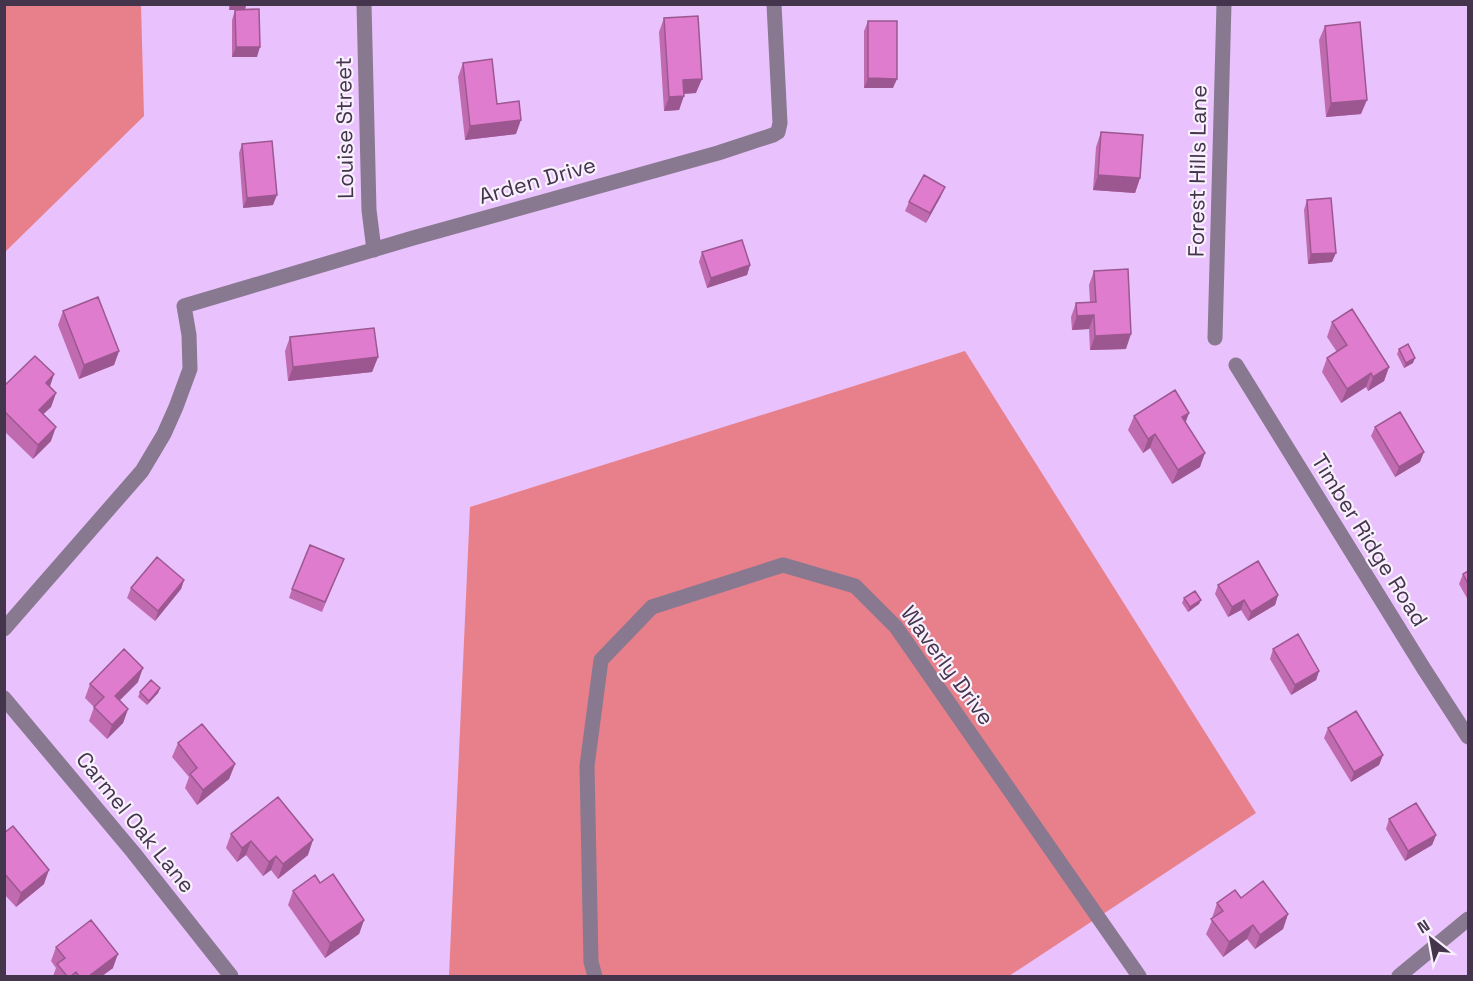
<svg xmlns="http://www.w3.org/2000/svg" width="1473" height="981" viewBox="0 0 1473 981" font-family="'Space Grotesk',sans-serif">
	<rect width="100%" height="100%" fill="#e9c1fd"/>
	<path fill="#e7808a" d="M5,4L141,5L144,116L5,252Z
		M965,351L1256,813L1009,976H449L470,507Z"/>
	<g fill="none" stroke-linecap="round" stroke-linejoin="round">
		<path stroke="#887890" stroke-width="15" d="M364,4L369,210L374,250
			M1215,338L1224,4
			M1236,365L1424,669L1468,737
			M4,629L142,471L164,434L176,407L190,369L189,335L184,306L413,238L718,153L773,135L778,132L780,123L774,4
			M4,698L133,852L231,976
			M595,976L591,962L587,766L601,660L652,607L783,565L855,586L896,627L1139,976
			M1399,976L1468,919"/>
	</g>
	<path fill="#c06bb0" d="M229,4H246L245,10L257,57H232V20L235,10H229Z
		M664,18L696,93L684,94L679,110L664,111L659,32Z
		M868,21L893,88H864V31Z
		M1325,26L1361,114L1326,117L1319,40Z
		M463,63L497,104L516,134L465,140L458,77Z
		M1101,132L1140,178L1135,193L1093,190L1096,147Z
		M242,144L273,205L243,208L239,153Z
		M941,196L926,223L905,211L909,202Z
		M1307,200L1332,262L1308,264L1304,210Z
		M702,252L750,265L747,275L707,288L699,262Z
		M1094,271L1126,349L1090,350L1089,329L1072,330L1071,317L1076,303L1090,302L1089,285Z
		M63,311L119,351L114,365L79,379L58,325Z
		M1332,322L1389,367L1384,381L1368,391L1366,387L1341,403L1322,372L1327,358L1337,352L1327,337Z
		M290,337L378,357L372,372L288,381L285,351Z
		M1399,349L1413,363L1404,368L1397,354Z
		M54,374L50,386L56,393L51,407L43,414L51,441L33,459L4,431V386Z
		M1134,416L1185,422L1200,467L1172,484L1150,448L1143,453L1128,430Z
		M1375,427L1420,462L1395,477L1371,436Z
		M340,568L322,612L289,598L292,589Z
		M1468,571V600L1459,584L1463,574Z
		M184,580L181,589L155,621L127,598L131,588Z
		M1218,585L1278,595L1275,605L1248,621L1241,610L1228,617L1215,594Z
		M1184,598L1201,600L1199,604L1188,612L1182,603Z
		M1273,649L1319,671L1316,680L1291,695L1270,659Z
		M138,682L120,700L128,709L123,723L107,739L89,721L94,707L85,698L90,684Z
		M160,688L158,693L147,705L138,697L140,692Z
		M1328,728L1383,755L1379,765L1351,782L1324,738Z
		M178,743L235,764L229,779L197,805L185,788L189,777L172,757Z
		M1389,819L1436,835L1432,845L1405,861L1386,829Z
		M4,833L44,884L16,907L4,894Z
		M231,834L308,855L278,879L271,870L263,876L246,855L237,862L226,848Z
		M320,883L364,920L359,934L325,958L288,905L293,891Z
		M1241,898L1288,914L1283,929L1255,949L1247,939L1223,957L1206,934L1213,918H1212L1217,903Z
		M56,947L113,968L102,976H53L56,968L51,961Z"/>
	<path fill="#9c5790" d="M246,5L245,10H229L231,6Z
		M236,47H260L257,57H232Z
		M868,78L897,79L893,88H864Z
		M702,79L696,93L678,94L683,80Z
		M684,96L679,110L664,111L669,97Z
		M1367,100L1361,114L1326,117L1331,103Z
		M521,120L516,134L465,140L470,126Z
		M1098,175L1140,178L1135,193L1093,190Z
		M945,187L941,196L926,223L930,213Z
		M277,195L273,205L243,208L247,198Z
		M1336,253L1332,262L1308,264L1311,254Z
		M750,265L747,275L707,288L711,278Z
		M1094,315L1089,329L1072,330L1077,316Z
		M1131,334L1126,349L1090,350L1095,336Z
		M119,351L114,365L79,379L84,365Z
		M378,357L372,372L288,381L293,367Z
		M1415,358L1413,363L1404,368L1406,363Z
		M1389,367L1384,381L1368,391L1373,377Z
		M1371,373L1366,387L1341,403L1347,389Z
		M54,374L49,389L46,383Z
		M56,393L51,407L33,424L39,410Z
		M1189,413L1184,427L1182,417Z
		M56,427L51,441L33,459L38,445Z
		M1155,434L1150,448L1143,453L1148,439Z
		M1424,452L1420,462L1395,477L1399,467Z
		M1205,453L1200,467L1172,484L1178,470Z
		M184,580L181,589L155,621L158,611Z
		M1278,595L1275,605L1248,621L1251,612Z
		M1201,600L1199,604L1188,612L1190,607Z
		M1244,600L1241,610L1228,617L1232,607Z
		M143,668L138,682L110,710L115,696Z
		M1319,671L1316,680L1291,695L1295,685Z
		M160,688L158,693L147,705L149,701Z
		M128,709L123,723L107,739L112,725Z
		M1383,755L1379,765L1351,782L1354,772Z
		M235,764L229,779L197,805L203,790Z
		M1436,835L1432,845L1405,861L1408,851Z
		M313,840L308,855L278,879L283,864Z
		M251,841L246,855L237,862L242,848Z
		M276,856L271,870L263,876L269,862Z
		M49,870L44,884L16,907L21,893Z
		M1288,914L1283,929L1255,949L1260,935Z
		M364,920L359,934L325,958L330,943Z
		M1253,925L1247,939L1223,957L1229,942Z
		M118,954L113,968L102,976H89Z"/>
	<path fill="#df7ccd" stroke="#9c5790" stroke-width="1.5" d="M231,4H246V5L231,6Z
		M259,9L260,47H236L235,10Z
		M698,16L702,79L683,80L684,96L669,97L664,18Z
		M868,21H897V79L868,78Z
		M1360,22L1367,100L1331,103L1325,26Z
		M492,59L497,104L519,101L521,120L470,126L463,63Z
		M1101,132L1143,135L1140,178L1098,175Z
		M272,141L277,195L247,198L242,144Z
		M924,175L945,187L930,213L909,202Z
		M1331,198L1336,253L1311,254L1307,200Z
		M742,240L750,265L711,278L702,252Z
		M1128,269L1131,334L1095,336L1094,315L1077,316L1076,303L1096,302L1094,271Z
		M98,297L119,351L84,365L63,311Z
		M1352,309L1389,367L1373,377L1371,373L1347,389L1327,358L1347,345L1332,322Z
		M374,328L378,357L293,367L290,337Z
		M1408,344L1415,358L1406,363L1399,349Z
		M35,356L54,374L46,383L56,393L39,410L56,427L38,445L4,411V386Z
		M1175,390L1189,413L1182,417L1205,453L1178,470L1155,434L1148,439L1134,416Z
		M1400,412L1424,452L1399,467L1375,427Z
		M310,545L344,559L325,602L292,589Z
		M157,557L184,580L158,611L131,588Z
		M1258,561L1278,595L1251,612L1244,600L1232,607L1218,585Z
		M1468,571V584L1463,574Z
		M1195,591L1201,600L1190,607L1184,598Z
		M1298,634L1319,671L1295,685L1273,649Z
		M124,649L143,668L115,696L128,709L112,725L94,707L104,697L90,684Z
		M151,680L160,688L149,701L140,692Z
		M1356,711L1383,755L1354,772L1328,728Z
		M202,724L235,764L203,790L190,774L197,768L178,743Z
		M278,797L313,840L283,864L276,856L269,862L251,841L242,848L231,834Z
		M1416,803L1436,835L1408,851L1389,819Z
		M13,826L49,870L21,893L4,873V833Z
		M333,874L364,920L330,943L293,891L315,875L320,883Z
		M1263,881L1288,914L1260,935L1253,925L1229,942L1211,919L1223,911L1217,903L1235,890L1241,898Z
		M91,920L118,954L89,976H79L76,972L71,976H67L57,964L65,958L56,947Z"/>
	<g text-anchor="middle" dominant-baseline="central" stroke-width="4.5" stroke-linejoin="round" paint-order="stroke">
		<g font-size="22" fill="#44344c" stroke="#f8f0fd">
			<text transform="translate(344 128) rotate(-91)">Louise Street</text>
			<text transform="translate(1197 171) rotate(-89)">Forest Hills Lane</text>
			<text transform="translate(537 180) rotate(-16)">Arden Drive</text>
			<text transform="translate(1370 540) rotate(58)">Timber Ridge Road</text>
			<text transform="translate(948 665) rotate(54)">Waverly Drive</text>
			<text transform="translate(136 822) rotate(51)">Carmel Oak Lane</text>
		</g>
	</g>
	<rect width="1473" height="981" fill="none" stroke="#44344c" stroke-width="12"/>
	<g transform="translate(1431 939) rotate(329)" stroke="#f8f0fd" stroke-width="4.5" paint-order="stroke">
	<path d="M0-4.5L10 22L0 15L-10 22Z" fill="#44344c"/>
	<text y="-9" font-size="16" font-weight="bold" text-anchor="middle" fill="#44344c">N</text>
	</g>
</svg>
